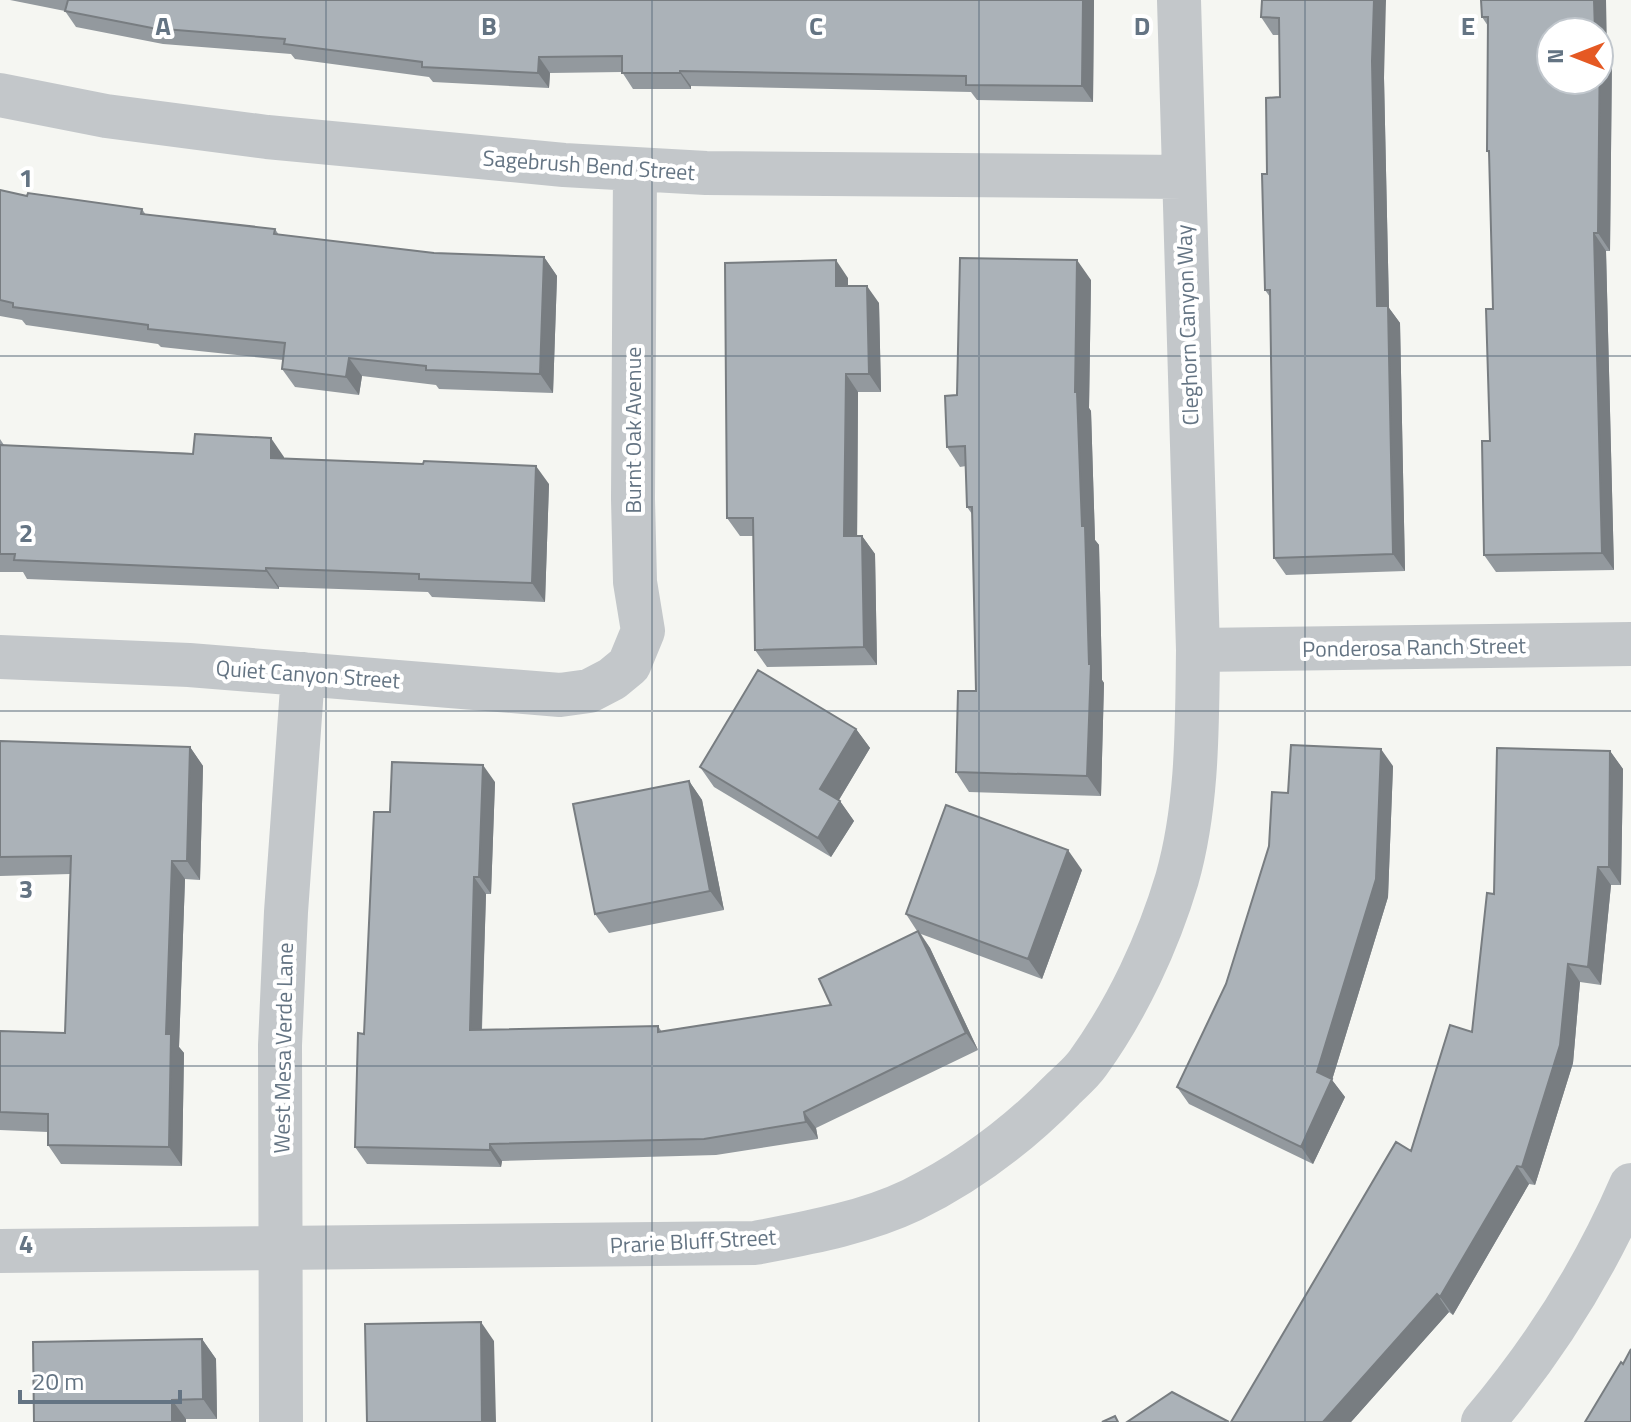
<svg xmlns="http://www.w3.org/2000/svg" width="1631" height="1422" viewBox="0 0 1631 1422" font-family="'Titillium Web',sans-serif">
	<rect width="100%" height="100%" fill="#f5f6f2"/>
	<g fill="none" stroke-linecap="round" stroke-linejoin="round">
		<path stroke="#c3c7ca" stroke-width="44" d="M0,95L106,116L267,137L564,165L706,173L1183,177
			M1198,650L1631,644
			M0,657L189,665L560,695L589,691L612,679L629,665L643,631L635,582L633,499L635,170
			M0,1251L755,1243C807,1233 864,1223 912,1200C969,1172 1019,1134 1063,1089C1071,1081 1081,1073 1088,1063C1127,1009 1158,943 1177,879C1198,805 1197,726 1198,650L1179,0
			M281,1422L280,1045L286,912L303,674
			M1483,1422C1543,1351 1594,1271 1631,1185"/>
	</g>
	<path fill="#93999e" d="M10,0H1094L1093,102L977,100L971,92L691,86V89H633L622,72L550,73L549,88L433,82L429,77L295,59L291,54L163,44L76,27L65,11Z
		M1262,0L1384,78L1389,308L1400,323L1405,571L1286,575L1274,558L1270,297L1265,290L1267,174L1280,97L1279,35H1273L1261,17Z
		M1481,0L1607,48L1612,55L1610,251H1606L1614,570L1496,572L1484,555L1490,441L1493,309L1489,154L1487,151L1488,26L1482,17Z
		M0,190L27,196L142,209L146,215L275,229L279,235L434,253L544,257L557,276L553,393L439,389L436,385L362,376L359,395L295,387L282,369L283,360L161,347L158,344L26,325L22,320L0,316Z
		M848,278V286L879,303L881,392H858L857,536H862L875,554L877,665L767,667L755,650L753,536H740L727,518Z
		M1091,280L1089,408L1091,411L1095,540L1099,545L1102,680L1104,683L1101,796L969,792L956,772L976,691L972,514L967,507L966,466L960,467L947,447L957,395Z
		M0,439L4,445L284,457V458L549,484L545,602L432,597L428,592L279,587V589L27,579L23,572H0Z
		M856,729L870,748L839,800L854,821L831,857L714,787L700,767Z
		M0,741L190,747L203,766L200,880L185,879L179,1047L184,1053L182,1166L61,1164L48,1145V1132L0,1130V1031L65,1033L70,874L0,876Z
		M1610,751L1623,769L1621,885H1611L1601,985L1580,982L1573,1063L1535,1185L1529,1184L1453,1315L1449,1312L1351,1422L1411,1151L1472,1032L1494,894Z
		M1393,766L1388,897L1332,1080L1345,1097L1313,1164L1189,1104L1177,1087L1226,984L1288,793Z
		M689,781L702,800L724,910L609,933L595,914Z
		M495,782L491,894H486L482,1030L658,1026L662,1032L831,1005L917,931L906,914L1082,870L1042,979L921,934L930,948L978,1050L816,1128L818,1139L716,1155L502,1161L501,1167L367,1164L355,1147L364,1034L390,812Z
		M202,1339L216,1359L217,1419H186V1422H34Z"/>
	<path fill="#787d81" d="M1083,0H1094L1093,102L1082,86Z
		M1374,0H1386L1384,78L1389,308L1400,323L1405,571L1393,554L1377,306L1372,61Z
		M1594,0H1606L1607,48L1612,55L1610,251L1598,233L1599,32H1595Z
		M539,57L550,73L549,88L538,73Z
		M680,71L691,86V89L680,73Z
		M1594,233L1606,251L1614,570L1602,553Z
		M544,257L557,276L553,393L540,374Z
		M836,260L848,278V304L836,286Z
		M1077,260L1091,280L1089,408L1091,411L1095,540L1099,545L1102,680L1104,683L1101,796L1087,776L1089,664L1075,392Z
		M867,286L879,303L881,392L869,374Z
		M349,358L362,376L359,395L346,377Z
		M846,374L858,392L857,554L844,536Z
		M271,438L284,457V476L271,458Z
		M536,466L549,484L545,602L532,583Z
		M862,536L875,554L877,665L864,647Z
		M266,568L279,587V589L266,571Z
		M856,729L870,748L834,808L820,789Z
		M190,747L203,766L200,880L187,861Z
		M1381,749L1393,766L1388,897L1332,1080L1345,1097L1313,1164L1301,1147Z
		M1610,751L1623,769L1621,885L1609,867Z
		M483,765L495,782L491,894L479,877Z
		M689,781L702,800L724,910L710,891Z
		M840,801L854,821L831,857L818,838Z
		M1068,850L1082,870L1042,979L1028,959Z
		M172,861L185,879L179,1047L184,1053L182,1166L169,1147L166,1034Z
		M1598,867L1611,885L1601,985L1588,967Z
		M474,877L486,894L481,1047L470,1030Z
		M918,931L930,948L978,1050L966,1033Z
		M1568,964L1580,982L1573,1063L1535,1185L1522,1167Z
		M804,1112L816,1128L818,1139L806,1122Z
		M490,1144L502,1161L501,1167L490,1150Z
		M1517,1166L1529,1184L1453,1315L1440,1297Z
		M1437,1294L1449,1312L1351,1422H1323Z
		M481,1322L494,1341L496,1422H482Z
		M202,1339L216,1359L217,1419L203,1399Z
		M172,1400L186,1419V1422H172Z"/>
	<path fill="#abb2b8" stroke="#787d81" stroke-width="2" d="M68,0H1083L1082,86L966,85V76L680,71V73H622V56L539,57L538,73L422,67V62L284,44L285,39L152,28L65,11Z
		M1262,0H1374L1372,61L1377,306H1388L1393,554L1274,558L1270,290H1265L1262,174H1267L1266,98L1280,97L1279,18L1261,17Z
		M1481,0H1594L1595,32H1551V80H1599V38H1600L1598,233H1594L1602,553L1484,555L1482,441H1490L1486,309H1493L1489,151H1487L1488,17H1482Z
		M0,190L27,196L28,193L142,209L141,214L275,229L274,234L434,253L544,257L540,374L426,370V366L349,358L346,377L282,369L285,343L148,329V325L13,307V303L0,300Z
		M960,258L1077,260L1075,392H1077L1082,526H1085L1089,664H1091L1087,776L956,772L958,691H976L972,507H967L965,446L947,447L945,396L957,395Z
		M836,260V286H867L869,374H846L844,536H862L864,647L755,650L753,518H727L725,263Z
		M195,434L271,438V458L423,464L424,461L536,466L532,583L419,579V574L266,568V571L14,560L15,554H0V445L193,454Z
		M758,670L856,729L820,789L840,801L818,838L700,767Z
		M0,741L190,747L187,861H172L166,1034H171L169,1147L48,1145V1114L0,1112V1031L65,1033L71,856L0,857Z
		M1291,745L1381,749L1376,879L1317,1072L1332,1079L1301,1147L1177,1087L1226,984L1269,846L1272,792L1288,793Z
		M1497,748L1610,751L1609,867H1598L1588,967L1568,964L1560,1045L1522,1167L1517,1166L1440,1297L1437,1294L1323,1422H1231L1396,1142L1411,1151L1450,1025L1472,1032L1487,893L1494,894Z
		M392,762L483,765L479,877H474L470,1030L658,1026V1032L831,1005L819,979L918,931L966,1033L804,1112L806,1122L704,1139L490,1144V1150L355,1147L358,1033L364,1034L374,812H390Z
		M689,781L710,891L595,914L573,804Z
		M946,805L1068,850L1028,959L906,914Z
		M481,1322L482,1422H367L365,1324Z
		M202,1339L203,1399L172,1400V1422H34L33,1342Z
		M1631,1349V1422H1585L1621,1362L1623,1364Z
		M1172,1392L1229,1422H1127Z
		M1115,1416L1118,1422H1102Z"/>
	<path fill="none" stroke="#647483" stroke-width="2" stroke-opacity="0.55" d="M326,0V1422M652,0V1422M979,0V1422M1305,0V1422M0,356H1631M0,711H1631M0,1066H1631"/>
	<g text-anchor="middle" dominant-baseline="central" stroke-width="8" stroke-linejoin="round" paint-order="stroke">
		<g font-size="22" fill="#647483" stroke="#fff">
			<text transform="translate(589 165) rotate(4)">Sagebrush Bend Street</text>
			<text transform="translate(1187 325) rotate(-92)">Cleghorn Canyon Way</text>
			<text transform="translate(633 430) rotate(-90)">Burnt Oak Avenue</text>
			<text transform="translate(1414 647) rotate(-1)">Ponderosa Ranch Street</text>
			<text transform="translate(308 674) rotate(4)">Quiet Canyon Street</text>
			<text transform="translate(283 1048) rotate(-89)">West Mesa Verde Lane</text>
			<text transform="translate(693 1241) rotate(-3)">Prarie Bluff Street</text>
		</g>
	</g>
	<g font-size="26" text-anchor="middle" font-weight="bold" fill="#647483" stroke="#fff" stroke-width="8" stroke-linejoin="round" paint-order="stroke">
		<text x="163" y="35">A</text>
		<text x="489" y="35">B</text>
		<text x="816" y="35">C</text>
		<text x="1142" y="35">D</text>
		<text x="1468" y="35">E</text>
		<text x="26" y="187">1</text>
		<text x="26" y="542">2</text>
		<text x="26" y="898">3</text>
		<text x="26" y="1253">4</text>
	</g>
	<g transform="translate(1575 56) rotate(270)"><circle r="38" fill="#ffffff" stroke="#c1c7cd" stroke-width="2"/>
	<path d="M0-6L14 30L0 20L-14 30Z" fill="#e55923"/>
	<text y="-12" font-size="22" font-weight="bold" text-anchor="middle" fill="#647483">N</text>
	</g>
	<path d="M20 1390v12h160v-12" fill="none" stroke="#647483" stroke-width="4"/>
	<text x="32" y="1390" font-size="24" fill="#647483" stroke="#ffffff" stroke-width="6" paint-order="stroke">20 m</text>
</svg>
